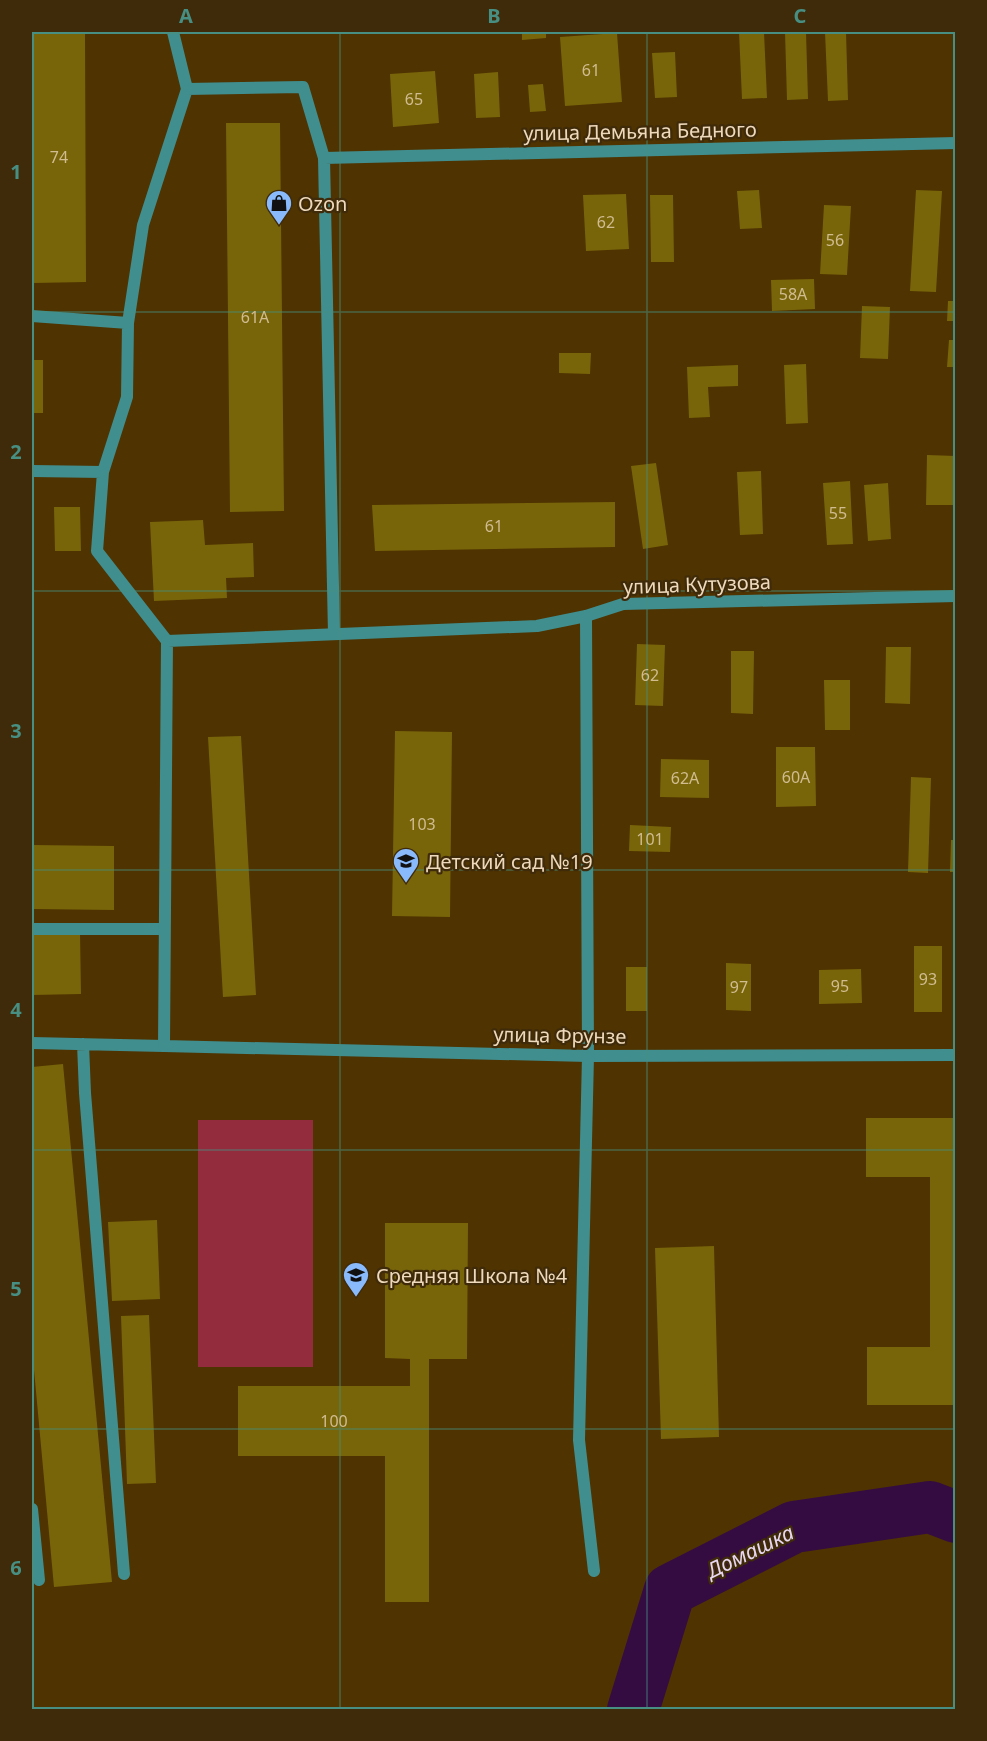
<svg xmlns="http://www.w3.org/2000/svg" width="987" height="1741" viewBox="0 0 987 1741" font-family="'Noto Sans',sans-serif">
	<rect width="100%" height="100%" fill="#4f3300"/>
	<path fill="#932c3c" d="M198,1120H313V1367H198Z"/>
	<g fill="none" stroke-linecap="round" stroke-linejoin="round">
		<path stroke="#340c42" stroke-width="52" d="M633,1710L670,1590L794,1527L930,1507L956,1517"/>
	</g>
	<path fill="#78650a" d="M32,32H85L86,282L33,283Z
		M522,32H546V38L522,40Z
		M739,32H764L767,98L742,99Z
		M785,32H806L808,99L787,100Z
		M825,32H846L848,100L828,101Z
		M617,33L622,102L565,106L560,37Z
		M675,52L677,97L655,98L652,53Z
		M435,71L439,123L393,127L390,74Z
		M498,72L500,117L476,118L474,74Z
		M543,84L546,111L530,112L528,85Z
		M226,123H280L284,511L230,512Z
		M759,190L762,228L740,229L737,191Z
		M916,190L942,191L936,292L910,291Z
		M626,194L629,249L586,251L583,195Z
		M650,195H673L674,262H651Z
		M824,205L851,206L847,275L820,274Z
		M814,279L815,309L772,311L771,280Z
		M948,301H956V321H947Z
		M862,306L890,307L888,359L860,358Z
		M949,340H956V367H947Z
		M559,353H591L590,374L559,373Z
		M32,360H43V413H32Z
		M806,364L808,423L786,424L784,365Z
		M738,365V386L708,387L710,417L689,418L687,367Z
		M927,455L956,456V505H926Z
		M656,463L668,545L643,549L631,466Z
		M761,471L763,534L740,535L737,472Z
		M850,481L853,544L827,545L823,483Z
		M888,483L891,539L868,541L864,485Z
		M615,502V547L375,551L372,505Z
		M54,507H80L81,551H55Z
		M203,520L205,545L253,543L254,577L226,578L227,598L154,601L150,522Z
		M637,644L665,645L663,706L635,705Z
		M886,647H911L910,704L885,703Z
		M731,651H754L753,714L731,713Z
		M824,680H850V730H825Z
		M395,731L452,732L450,917L392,916Z
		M241,736L256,995L223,997L208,737Z
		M776,747H815L816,806L776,807Z
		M661,759L709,760V798L660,797Z
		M911,777L931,778L928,873L908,872Z
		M630,825L671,827L670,852L629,851Z
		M951,840H956V872H950Z
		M32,845L114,846V910L32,909Z
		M80,932L81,994L32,995V933Z
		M914,946H942V1012H914Z
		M726,963L751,964V1011L726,1010Z
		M626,967H647V1011H626Z
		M861,969L862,1003L819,1004V970Z
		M63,1064L112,1582L54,1587L32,1348V1067Z
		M866,1118H956V1405H867V1347H930V1177H866Z
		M157,1220L160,1299L112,1301L108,1222Z
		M385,1223H468L467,1359H429V1602H385V1456H238V1386H410V1359L385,1358Z
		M714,1246L719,1437L661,1439L655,1248Z
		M149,1315L156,1483L127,1484L121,1316Z"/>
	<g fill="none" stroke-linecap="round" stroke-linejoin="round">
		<path stroke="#408e8e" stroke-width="12" d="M187,89L303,87L324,158
			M32,316L128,323
			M32,471L103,472L97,551L167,641
			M103,472L127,397L128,323L143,225L187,89L173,32
			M32,929H164
			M32,1043L164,1046
			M83,1044L85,1093L124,1574
			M588,1056L579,1440L594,1571
			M32,1509L39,1580"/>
		<path stroke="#408e8e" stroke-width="12" d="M956,596L623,604L586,616L537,626L167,641L164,1046L588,1056L956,1055
			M586,616L588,1056
			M334,634L324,158L956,143"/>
	</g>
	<path fill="none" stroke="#478f82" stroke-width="1.5" stroke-opacity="0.55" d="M340,32V1710M647,32V1710M32,312H956M32,591H956M32,870H956M32,1150H956M32,1429H956"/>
	<defs>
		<g id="shop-pin" transform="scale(1.35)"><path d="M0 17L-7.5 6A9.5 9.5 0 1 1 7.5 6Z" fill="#89bafc" stroke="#3f2b0a"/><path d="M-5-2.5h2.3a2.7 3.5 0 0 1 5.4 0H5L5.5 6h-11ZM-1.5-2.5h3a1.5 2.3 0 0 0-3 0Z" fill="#111"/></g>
		<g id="school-pin" transform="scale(1.35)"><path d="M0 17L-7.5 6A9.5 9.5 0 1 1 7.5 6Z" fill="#89bafc" stroke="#3f2b0a"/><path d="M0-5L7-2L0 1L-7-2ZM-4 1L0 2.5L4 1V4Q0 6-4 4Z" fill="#111"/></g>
	</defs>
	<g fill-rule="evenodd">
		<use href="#shop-pin" x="279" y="203"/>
		<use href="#school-pin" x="406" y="861"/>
		<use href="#school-pin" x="356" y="1275"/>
	</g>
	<g text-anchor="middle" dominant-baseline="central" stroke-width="4.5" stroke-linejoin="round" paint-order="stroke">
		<g font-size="16" fill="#d1bc90">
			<text x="591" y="70">61</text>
			<text x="414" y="99">65</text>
			<text x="59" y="157">74</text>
			<text x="606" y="222">62</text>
			<text x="835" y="240">56</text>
			<text x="793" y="294">58А</text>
			<text x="255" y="317">61А</text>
			<text x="838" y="513">55</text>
			<text x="494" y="526">61</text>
			<text x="650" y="675">62</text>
			<text x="796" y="777">60А</text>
			<text x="685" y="778">62А</text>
			<text x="422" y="824">103</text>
			<text x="650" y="839">101</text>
			<text x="928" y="979">93</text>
			<text x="840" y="986">95</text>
			<text x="739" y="987">97</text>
			<text x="334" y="1421">100</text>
		</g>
		<g font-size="20" fill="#efd9bc" stroke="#3f2b0a">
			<text transform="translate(640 131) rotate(-1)">улица Демьяна Бедного</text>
			<text transform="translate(697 584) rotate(-2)">улица Кутузова</text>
			<text transform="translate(560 1035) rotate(1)">улица Фрунзе</text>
		</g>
		<g font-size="20" fill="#efd9bc" stroke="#3f2b0a" text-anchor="start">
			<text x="298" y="203">Ozon</text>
			<text x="426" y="861">Детский сад №19</text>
			<text x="376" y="1275">Средняя Школа №4</text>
		</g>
		<g font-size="21" font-style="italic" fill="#e9d7f1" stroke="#3f2b0a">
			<text transform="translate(750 1551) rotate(-26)">Домашка</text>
		</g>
	</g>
	<rect width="987" height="1741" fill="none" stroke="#3f2b0a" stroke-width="66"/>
	<rect x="33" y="33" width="921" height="1675" fill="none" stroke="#478f82" stroke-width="2"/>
	<g font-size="20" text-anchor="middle" font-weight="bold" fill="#478f82">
		<text x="186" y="23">A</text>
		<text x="494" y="23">B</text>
		<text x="800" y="23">C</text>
		<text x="16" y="179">1</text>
		<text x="16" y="459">2</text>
		<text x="16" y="738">3</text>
		<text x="16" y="1017">4</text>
		<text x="16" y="1296">5</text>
		<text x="16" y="1575">6</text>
	</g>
</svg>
